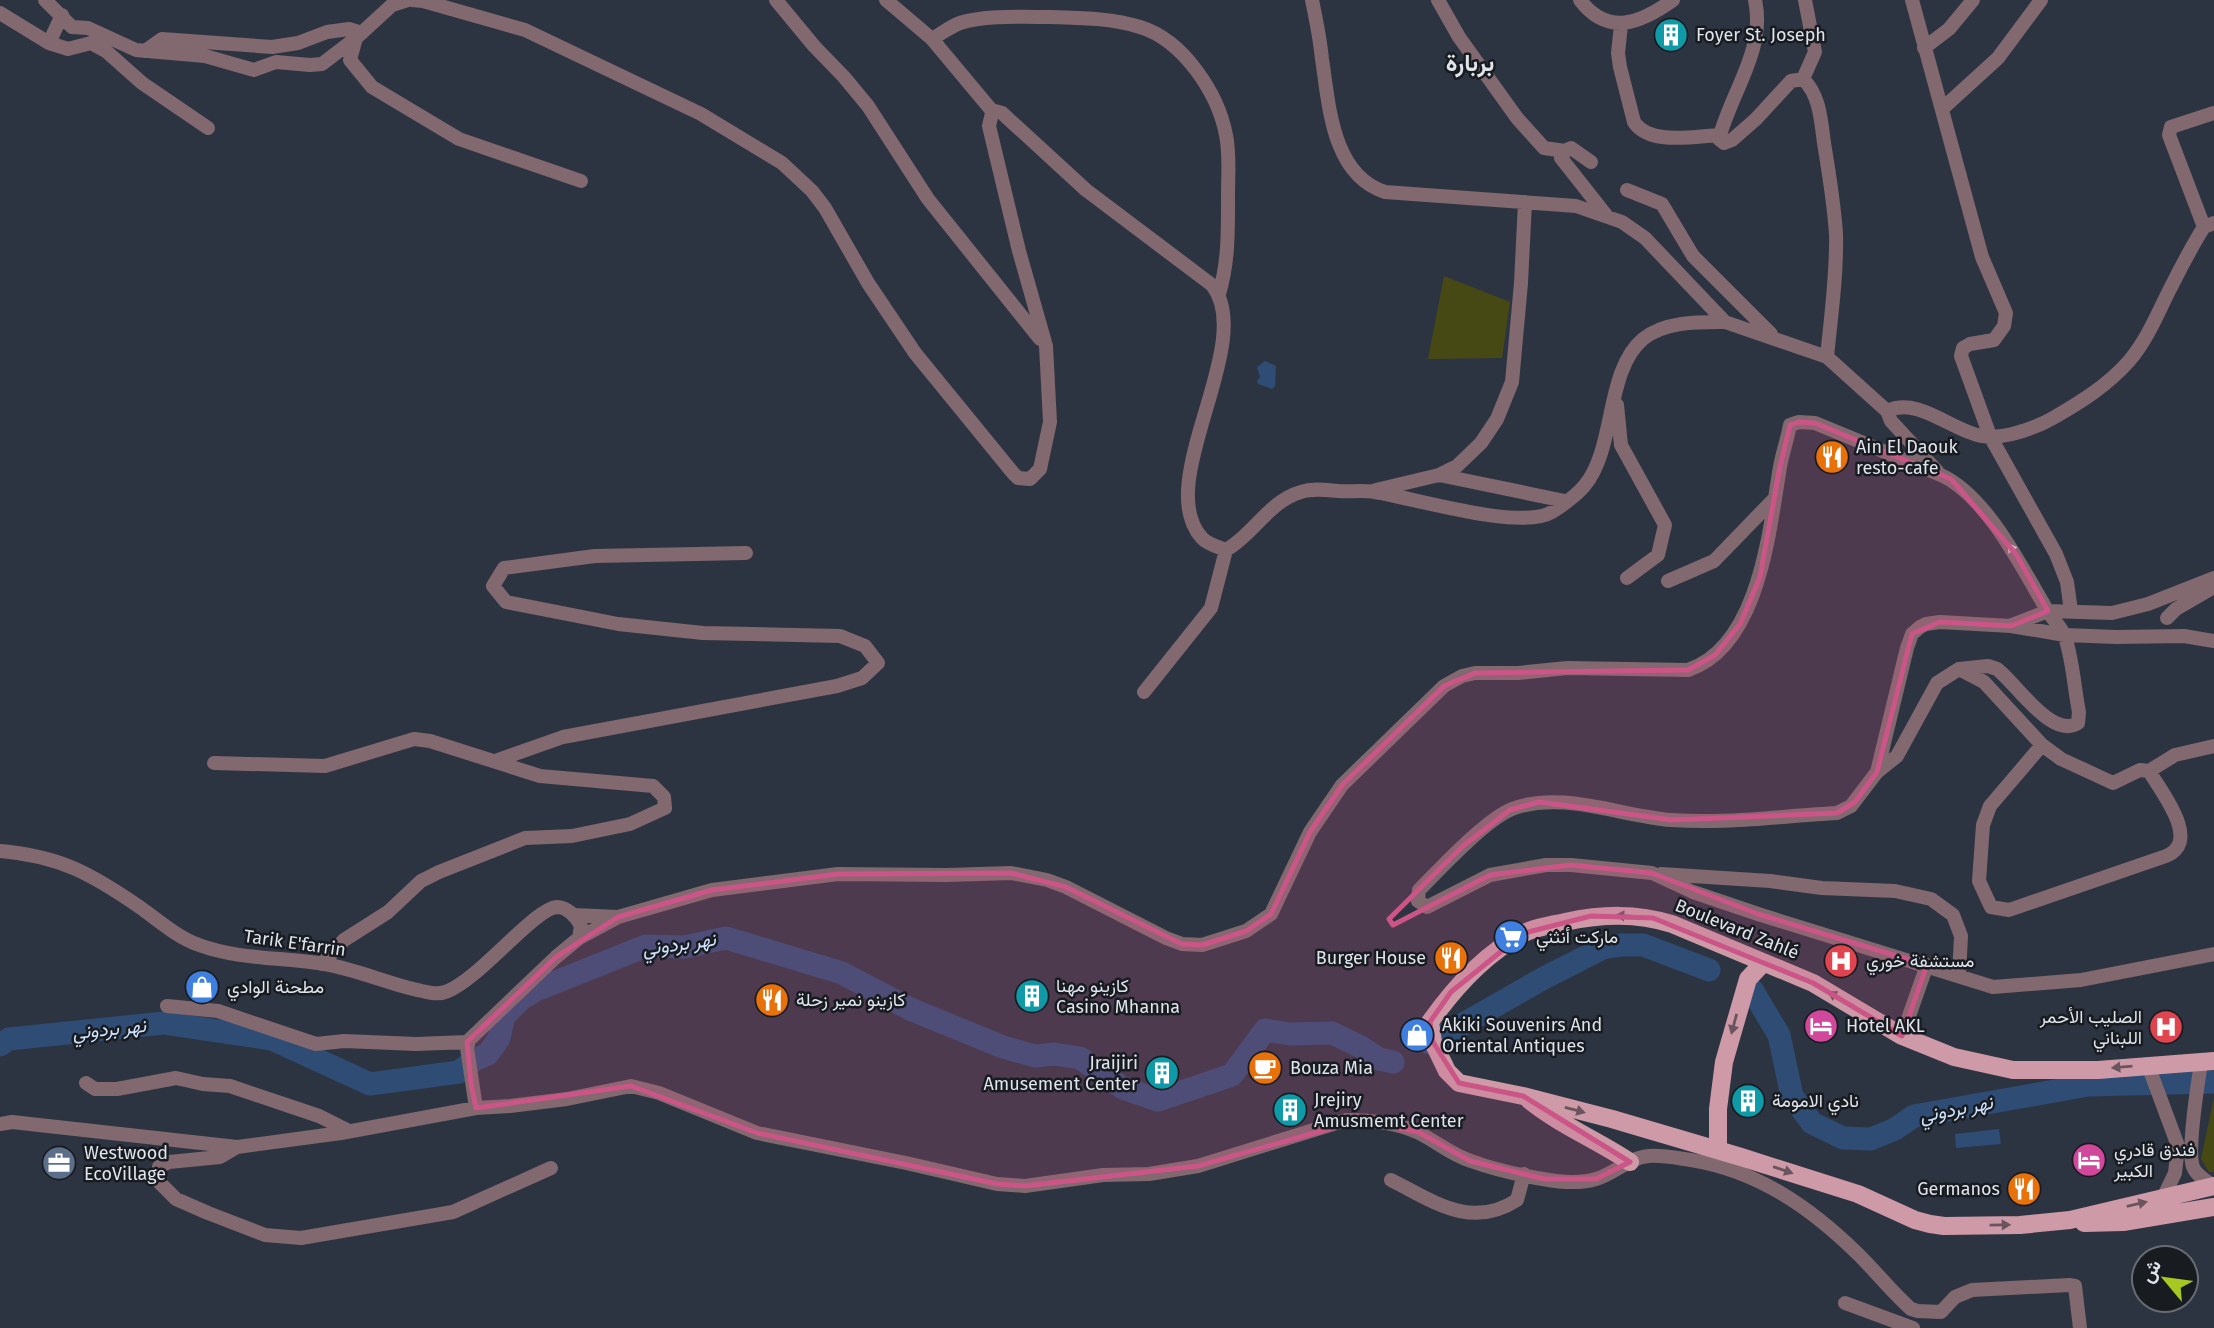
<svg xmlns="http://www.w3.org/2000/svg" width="2214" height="1328" viewBox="0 0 2214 1328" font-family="'Fira Sans',Vazirmatn,sans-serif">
	<rect width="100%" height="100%" fill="#2d3441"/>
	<path fill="#474915" d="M1444,276L1510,302L1502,358L1428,359Z
		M2214,1097V1172H2209L2201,1159Z"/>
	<path fill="#2e4c74" d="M1265,361L1276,366L1275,386L1272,389L1258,384L1257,381L1260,377L1257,367Z
		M1999,1129L2001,1144L1956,1148L1955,1134Z"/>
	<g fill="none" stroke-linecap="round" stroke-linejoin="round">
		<path stroke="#2e4c74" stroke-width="23" d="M1752,990L1779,1035L1792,1096L1812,1123L1843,1138L1871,1139L1895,1129L1914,1116L2088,1085L2214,1082
			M1430,1043L1542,979L1603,948L1622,945H1643L1709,970
			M0,1045L9,1039L164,1023L272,1039L370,1084L459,1072L474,1060L488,1054L499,1038L504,1016L521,999L536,990L646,946L684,947L726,938L842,973L910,1009L1003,1047L1035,1056L1054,1054L1080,1058L1123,1088L1158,1100L1232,1075L1265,1030L1290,1034L1332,1033L1361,1047L1379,1059L1393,1062"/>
		<path stroke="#82686f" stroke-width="14" d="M45,0L72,27L88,28L136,50L205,56L254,70L276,62L310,65L322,64L356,38L392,5L408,0
			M412,0L423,1L525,30L701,114L782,163L812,191L825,208L868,283L915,353L1013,473L1018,478L1030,479L1040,469L1050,422L1046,346L1019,251L989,126L992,113L995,111L1002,113L1086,190L1212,285C1258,343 1151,483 1202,538C1207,544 1218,547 1226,550C1253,535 1269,501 1301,492C1313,488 1325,490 1338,491C1350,492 1363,490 1375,492C1414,498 1520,531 1552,512C1562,506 1578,494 1585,485C1616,447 1605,371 1643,339C1665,321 1699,322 1725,322
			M776,0L814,46L844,77L868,106L928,199L1040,339
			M886,0L932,39C941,34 951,26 960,23C985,15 1024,17 1050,17C1081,18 1111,18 1140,27C1183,40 1218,93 1226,135C1230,154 1228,174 1228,194C1228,227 1229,261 1219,294
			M1312,0C1316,19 1320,39 1322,59C1329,105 1332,175 1385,192L1576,206L1622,222L1645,238L1725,322L1827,357L1887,411L1891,421L1937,471
			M1438,0L1459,37L1517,118L1544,148L1565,151
			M1580,0C1608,37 1641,23 1673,0
			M1755,0C1766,50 1731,92 1719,139L1724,143L1732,140L1756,119L1791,81L1803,79C1820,95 1821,121 1824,143C1829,173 1834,203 1836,234C1837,274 1831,316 1827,357
			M1912,0L1982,257L2006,313L2004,326L1994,340L1970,344L1963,348L1961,356L1990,436L2056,554L2067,582L2071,611
			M0,13L49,43L62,15
			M1621,25L1618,53L1620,67L1634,122C1650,146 1695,136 1720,135
			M356,38L350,60L372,87L459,139L581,181
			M932,39L993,112
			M49,43L68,49L91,43L106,51L142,83L208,128
			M1924,48L1949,29L1973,0
			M145,51L162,39L272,47L298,43L327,32L349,29L362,33
			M1803,79L1815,52L1805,0
			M1942,109L1998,58L2041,0
			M1591,162L1571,148L1565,151L1561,158L1606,215
			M1627,190L1662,204L1693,256L1771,334
			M2204,227L2169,135L2171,127L2214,113
			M1617,405L1621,445L1665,525L1658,555L1627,578
			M1887,411C1919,396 1951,431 1982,436C2002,440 2036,428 2053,418C2081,402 2108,385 2129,361C2148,339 2158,312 2171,287C2180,269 2189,252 2199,235L2204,227L2214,223
			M1439,475L1565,501
			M1376,490L1439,475L1457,466L1481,443L1497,419L1512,382L1521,283L1525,202
			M1668,581L1714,561L1775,498
			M2167,618L2176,609L2214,587
			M2012,625L2048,611L2112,613L2148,604L2214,578
			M1959,669L1984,682L2042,745L2061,759L2113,783L2140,770L2149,771C2161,791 2202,842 2166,856L2009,910L1991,907L1979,881L1983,825L1990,806L2042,745
			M1144,692L1211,608L1226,550
			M495,761L563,737L837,686L862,678L878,663L865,646L840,636L703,633L618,624L506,602L493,586L504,568L595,556L746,553
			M214,763L325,766L414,739L430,741L540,776L653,786L664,797L665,808L630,824L572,836L525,838L439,872L421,881L388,912L344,940L322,964
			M2149,771L2175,755L2214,746
			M1877,772L1907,648L1912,634L1920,627L1926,624L1940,622L2011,626L2065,635L2116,637L2184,636L2214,641
			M0,851C60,856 92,874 141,908C159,921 177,937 199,945C240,960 283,957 325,964C358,970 389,984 422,991C432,993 439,995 448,991C480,978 535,908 557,907C567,907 577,917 581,926L579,938
			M1661,874L1770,881L1822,888L1895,891L1931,899L1953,915L1961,936L1959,975
			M618,917L712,890L838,874L947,875L1011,873L1047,880L1066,887L1166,938L1182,944L1202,945L1246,931L1271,914L1310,832L1342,785L1444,686L1462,676L1475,673H1518L1567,668L1688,670C1758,647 1769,534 1779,473C1781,457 1787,441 1790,425L1799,422L1815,423L1941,475C1987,496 2022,568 2047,610C2052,619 2062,627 2065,637C2073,661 2074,687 2079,712L2078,723C2052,740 2016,683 1997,669L1988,666L1959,669L1937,683L1897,756L1877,772L1851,806L1837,813C1782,816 1726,824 1671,820C1620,816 1561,790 1512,809C1485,820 1441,868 1419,890L1418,901L1427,907L1490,875L1546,865H1571L1652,873L1693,892L1758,914L1993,987L2081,980L2214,954
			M167,1006L218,1011L316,1044L344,1041L416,1044L467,1042
			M1902,1036L1927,965
			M2201,1063C2198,1082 2187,1150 2193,1167C2196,1175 2206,1180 2213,1186
			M2148,1065L2178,1146L2175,1173L2163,1198
			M86,1083L95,1089H117L176,1078L203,1084L230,1086L319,1116L349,1131
			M476,1108L467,1048L469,1040L556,957L579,938L618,917L574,915
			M0,1124L12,1122L237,1147L341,1133L476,1108L510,1106L567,1099L631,1086L659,1093L757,1133L906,1163L997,1184L1025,1186L1103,1175L1149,1174L1198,1166L1346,1120C1370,1120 1398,1123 1419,1133C1437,1142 1452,1155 1471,1161C1493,1169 1519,1175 1543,1179C1559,1182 1580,1184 1596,1179C1614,1174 1630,1157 1649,1156C1663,1155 1677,1158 1691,1160C1759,1171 1811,1208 1859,1255C1877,1273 1892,1292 1911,1309L1918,1311L1941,1312L1955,1297L1972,1290L2069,1285L2075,1286L2080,1328
			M237,1147L220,1157L169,1162L159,1167L160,1183L176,1199L208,1213L265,1235L301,1238L453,1212L551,1168
			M1391,1180C1433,1201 1471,1230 1517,1200L1524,1174
			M1845,1303L1913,1328"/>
		<path stroke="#cf9aa8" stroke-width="18" d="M2214,1061L2098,1070H2013L1954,1057L1902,1036L1813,983L1672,924C1636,913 1603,914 1565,922C1552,925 1536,927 1524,933C1486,953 1454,988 1430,1022L1433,1042L1447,1071L1459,1083L1523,1096L1612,1119L1741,1157L1858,1194L1915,1220L1930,1224L1944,1226L2020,1225L2070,1220L2214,1186
			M1529,1100C1560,1125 1597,1140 1630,1162
			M1718,1150V1109L1724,1062L1748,979L1763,963
			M2084,1223L2123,1222L2214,1207"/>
	</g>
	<defs><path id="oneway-solid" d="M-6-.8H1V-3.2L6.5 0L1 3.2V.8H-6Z" transform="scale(1.75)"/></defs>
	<use fill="#c3bec6" href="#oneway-solid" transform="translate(2014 552) rotate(-125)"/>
	<g fill="#6a555e">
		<use href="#oneway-solid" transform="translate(1626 916) rotate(-176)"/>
		<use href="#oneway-solid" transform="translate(1837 997) rotate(-150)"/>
		<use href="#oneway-solid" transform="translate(1734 1024) rotate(105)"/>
		<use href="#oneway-solid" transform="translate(2122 1067) rotate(175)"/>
		<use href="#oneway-solid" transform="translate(1575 1110) rotate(15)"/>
		<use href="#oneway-solid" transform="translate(1783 1170) rotate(19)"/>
		<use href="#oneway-solid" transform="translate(2137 1204) rotate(-13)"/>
		<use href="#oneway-solid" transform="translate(2000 1225) rotate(-1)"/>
	</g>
	<path fill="#cb5586" fill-opacity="0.2" stroke="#cb5586" stroke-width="5" stroke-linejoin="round" d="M1799,422L1815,423L1951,479L2016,554L2048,611L2011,626L1940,622L1912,634L1877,772L1855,802L1837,813L1672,820L1539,802L1510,810L1463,846L1389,919L1393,925L1490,875L1571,865L1652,873L1758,914L1927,965L1902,1036L1813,983L1653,918L1591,916L1524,933L1451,992L1430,1022L1433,1042L1459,1083L1523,1096L1630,1162L1596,1179H1544L1470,1161L1418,1132L1360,1120L1198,1166L1025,1186L997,1184L757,1133L631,1086L476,1108L471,1084L467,1042L556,957L618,917L712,890L838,874L1011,873L1066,887L1182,944L1202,945L1246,931L1271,914L1310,832L1342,785L1444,686L1475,673L1688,670L1715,655L1740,624L1760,577L1779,471L1790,425Z"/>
	<defs>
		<g id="building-disc" transform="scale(1.75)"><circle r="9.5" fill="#0f9aa8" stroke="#181c21"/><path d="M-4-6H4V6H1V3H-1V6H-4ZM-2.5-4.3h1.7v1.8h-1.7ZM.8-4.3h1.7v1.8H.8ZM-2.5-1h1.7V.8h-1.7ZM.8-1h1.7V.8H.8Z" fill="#fff"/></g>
		<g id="restaurant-disc" transform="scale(1.75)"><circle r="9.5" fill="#e8710a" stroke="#181c21"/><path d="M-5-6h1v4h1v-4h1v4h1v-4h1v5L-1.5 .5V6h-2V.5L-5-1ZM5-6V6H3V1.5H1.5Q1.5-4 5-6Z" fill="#fff"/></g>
		<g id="supermarket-disc" transform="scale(1.75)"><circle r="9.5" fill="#3f7fe0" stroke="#181c21"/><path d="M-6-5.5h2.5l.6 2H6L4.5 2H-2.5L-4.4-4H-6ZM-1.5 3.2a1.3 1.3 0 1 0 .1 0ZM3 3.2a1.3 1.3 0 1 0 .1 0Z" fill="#fff"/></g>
		<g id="hospital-disc" transform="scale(1.75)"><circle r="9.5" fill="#e0444e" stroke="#181c21"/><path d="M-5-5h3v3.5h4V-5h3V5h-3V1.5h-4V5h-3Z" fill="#fff"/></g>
		<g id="shop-disc" transform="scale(1.75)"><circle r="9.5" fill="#3f7fe0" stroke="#181c21"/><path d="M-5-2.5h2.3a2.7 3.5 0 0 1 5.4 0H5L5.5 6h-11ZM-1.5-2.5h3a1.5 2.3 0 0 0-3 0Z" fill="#fff"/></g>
		<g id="hotel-disc" transform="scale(1.75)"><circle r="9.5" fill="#d1479c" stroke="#181c21"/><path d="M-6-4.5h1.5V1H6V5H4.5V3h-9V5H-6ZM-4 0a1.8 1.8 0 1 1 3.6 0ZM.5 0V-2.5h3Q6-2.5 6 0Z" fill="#fff"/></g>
		<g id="cafe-disc" transform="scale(1.75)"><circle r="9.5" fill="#e8710a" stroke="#181c21"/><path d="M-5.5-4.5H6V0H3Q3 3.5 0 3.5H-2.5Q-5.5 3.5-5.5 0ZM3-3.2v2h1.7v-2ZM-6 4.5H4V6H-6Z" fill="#fff"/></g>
		<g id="office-disc" transform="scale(1.75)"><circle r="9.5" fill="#5c6f8a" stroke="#181c21"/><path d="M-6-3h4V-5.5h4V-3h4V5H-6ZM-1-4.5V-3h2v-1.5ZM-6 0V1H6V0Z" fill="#fff"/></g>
	</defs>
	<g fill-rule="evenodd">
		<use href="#building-disc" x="1671" y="35"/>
		<use href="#restaurant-disc" x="1832" y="457"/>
		<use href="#supermarket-disc" x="1511" y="937"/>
		<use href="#restaurant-disc" x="1451" y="958"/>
		<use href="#hospital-disc" x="1841" y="961"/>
		<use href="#shop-disc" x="202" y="987"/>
		<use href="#building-disc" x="1032" y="996"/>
		<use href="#restaurant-disc" x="772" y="1000"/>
		<use href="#hotel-disc" x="1821" y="1026"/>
		<use href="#hospital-disc" x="2166" y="1027"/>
		<use href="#shop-disc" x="1417" y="1035"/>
		<use href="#cafe-disc" x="1265" y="1068"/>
		<use href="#building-disc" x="1162" y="1073"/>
		<use href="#building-disc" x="1748" y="1101"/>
		<use href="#building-disc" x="1290" y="1110"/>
		<use href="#hotel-disc" x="2089" y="1160"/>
		<use href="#office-disc" x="59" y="1163"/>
		<use href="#restaurant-disc" x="2024" y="1189"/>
	</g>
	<g text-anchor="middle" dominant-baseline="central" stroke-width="5" stroke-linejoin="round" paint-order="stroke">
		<g font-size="18" fill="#dfe3ec" stroke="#181c21" text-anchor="start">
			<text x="1696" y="35">Foyer St. Joseph</text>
			<text x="1856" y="447">Ain El Daouk<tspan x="1856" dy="21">resto-cafe</tspan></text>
			<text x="1536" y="937">ماركت أنثني</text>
			<text x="1426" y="958" text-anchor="end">Burger House</text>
			<text x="1866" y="961">مستشفة خوري</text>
			<text x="1056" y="986">كازينو مهنا<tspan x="1056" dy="21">Casino Mhanna</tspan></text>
			<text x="227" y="987">مطحنة الوادي</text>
			<text x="796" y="1000">كازينو نمير زحلة</text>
			<text x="2142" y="1017" text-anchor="end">الصليب الأحمر<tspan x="2142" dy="21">اللبناني</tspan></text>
			<text x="1442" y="1025">Akiki Souvenirs And<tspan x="1442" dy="21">Oriental Antiques</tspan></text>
			<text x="1846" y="1026">Hotel AKL</text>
			<text x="1138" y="1063" text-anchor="end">Jraijiri<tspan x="1138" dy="21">Amusement Center</tspan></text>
			<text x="1290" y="1068">Bouza Mia</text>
			<text x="1314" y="1100">Jrejiry<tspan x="1314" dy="21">Amusmemt Center</tspan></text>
			<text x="1772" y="1101">نادي الامومة</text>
			<text x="2114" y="1150">فندق قادري<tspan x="2114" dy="21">الكبير</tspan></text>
			<text x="84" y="1153">Westwood<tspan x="84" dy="21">EcoVillage</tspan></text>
			<text x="2000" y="1189" text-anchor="end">Germanos</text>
		</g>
		<g font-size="18" fill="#dfe3ec" stroke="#181c21">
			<text transform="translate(1737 929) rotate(22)">Boulevard Zahlé</text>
			<text transform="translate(295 943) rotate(8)">Tarik E'farrin</text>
		</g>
		<g font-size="19" font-style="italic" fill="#d0e3fe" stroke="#181c21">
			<text transform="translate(679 944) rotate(-8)">نهر بردوني</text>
			<text transform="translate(109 1029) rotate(-6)">نهر بردوني</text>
			<text transform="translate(1956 1109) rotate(-11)">نهر بردوني</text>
		</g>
		<g font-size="24" font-weight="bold" fill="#dfe3ec" stroke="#181c21">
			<text x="1470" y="63">بربارة</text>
		</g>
	</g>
	<g transform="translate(2165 1279) rotate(299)"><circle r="33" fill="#181c21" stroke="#686c72" stroke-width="2"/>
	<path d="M0-5L12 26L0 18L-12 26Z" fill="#a6c821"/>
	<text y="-10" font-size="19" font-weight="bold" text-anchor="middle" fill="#dfe3ec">ش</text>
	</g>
</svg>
